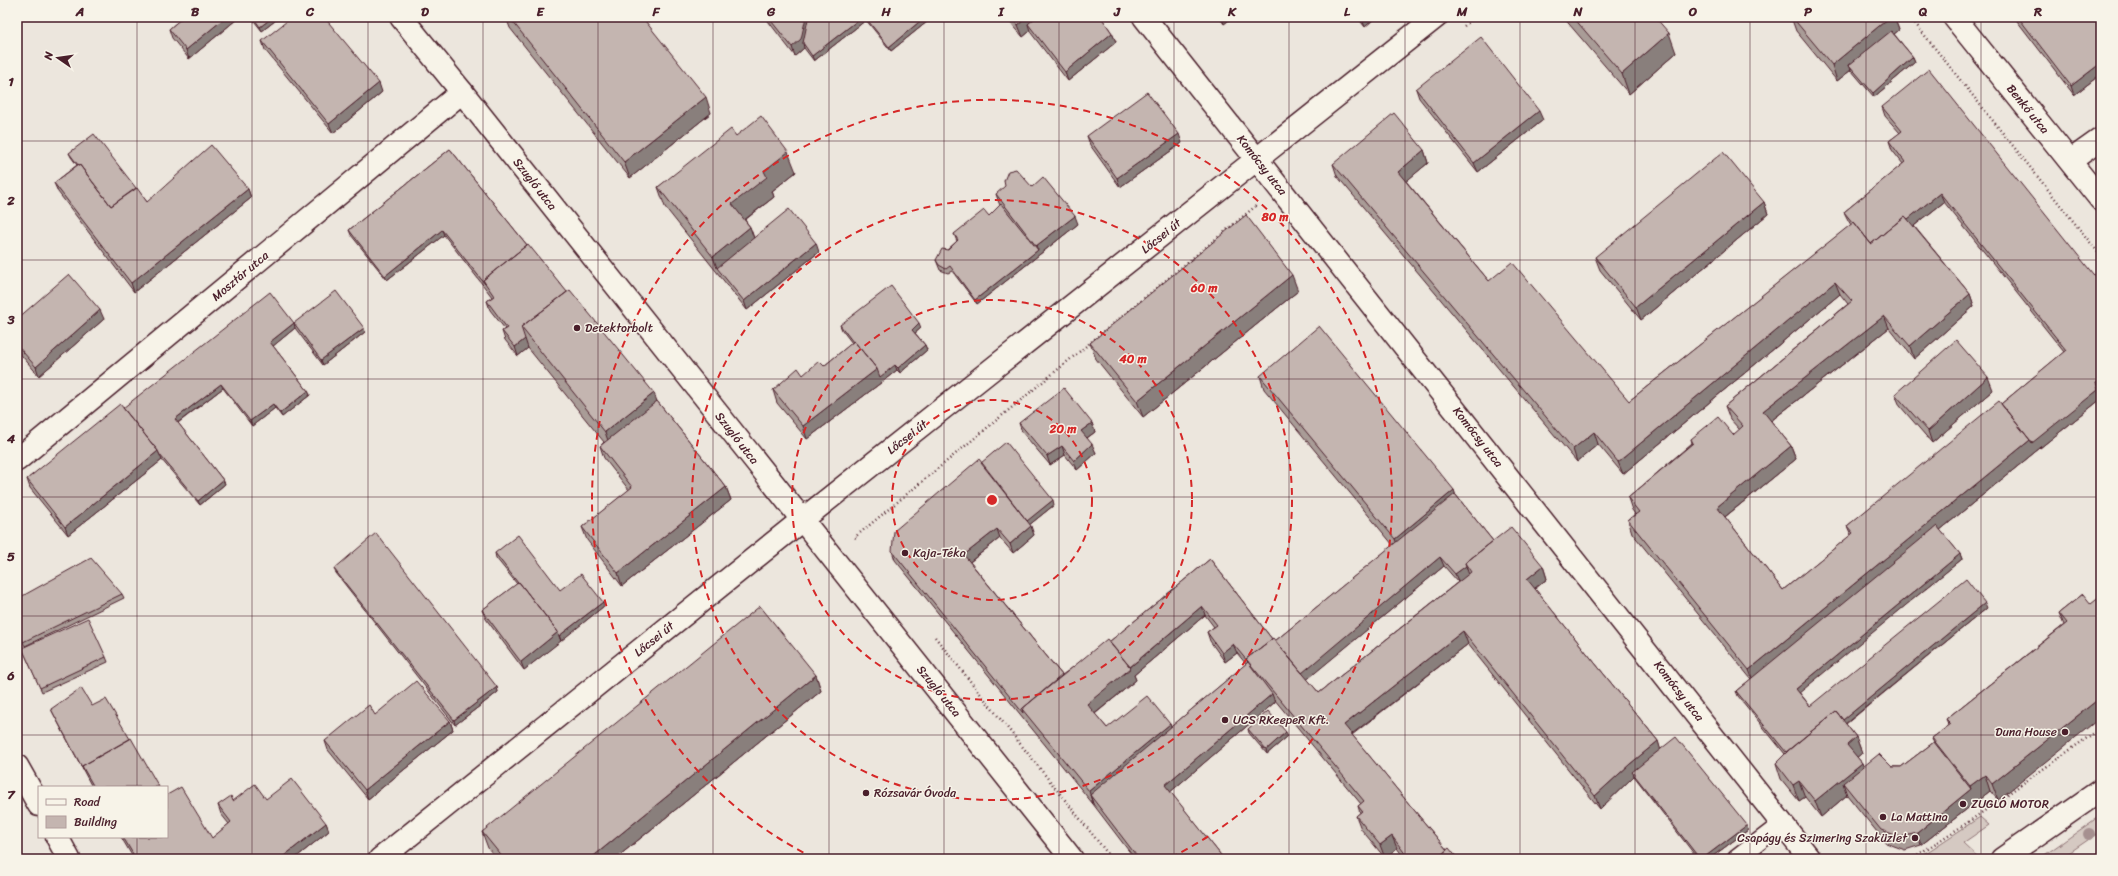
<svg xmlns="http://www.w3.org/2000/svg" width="2118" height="876" viewBox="0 0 2118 876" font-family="Sriracha,sans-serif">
	<rect width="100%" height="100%" fill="#ece6dd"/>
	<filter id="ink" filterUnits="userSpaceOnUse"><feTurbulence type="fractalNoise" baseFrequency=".025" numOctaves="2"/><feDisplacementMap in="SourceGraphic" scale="8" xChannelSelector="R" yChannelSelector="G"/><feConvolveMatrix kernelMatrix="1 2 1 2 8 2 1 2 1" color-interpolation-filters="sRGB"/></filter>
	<g filter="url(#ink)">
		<path fill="#d5c9c2" stroke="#907476" d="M2101,815V831L2060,859H2039Z
			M1980,817L1989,825L1963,843L1978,857L1971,859H1917Z"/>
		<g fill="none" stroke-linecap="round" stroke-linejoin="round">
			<g stroke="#4a1f2b" stroke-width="20">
				<path id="lane" d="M1736,859L1783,823"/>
			</g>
			<g stroke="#4a1f2b" stroke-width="25">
				<path id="street" d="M1144,17L1810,859
					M1954,17L2101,200
					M2070,161L2101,139
					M17,460L462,92
					M17,766L39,805
					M57,837L69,859
					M380,859L802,520L1436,17
					M2002,859L2101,790"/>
			</g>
			<g stroke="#4a1f2b" stroke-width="25">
				<path id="secondary" d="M401,17L462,92L1072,859"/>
			</g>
			<path stroke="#4a1f2b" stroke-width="2.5" stroke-dasharray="1 3" stroke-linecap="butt" d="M1910,17L2101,256
				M1464,26L1475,17
				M856,538L855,537L1257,205
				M935,637L1112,859
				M1911,859L1967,823L2101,728"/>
			<use href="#lane" stroke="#f7f3e8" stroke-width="17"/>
			<use href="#street" stroke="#f7f3e8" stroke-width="22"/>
			<use href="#secondary" stroke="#f7f3e8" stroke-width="22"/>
			<path stroke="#4a1f2b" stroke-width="1" d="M2091,859L2101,851"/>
		</g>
		<circle fill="#a69090" cx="2089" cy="834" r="6"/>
		<path fill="#a99c97" stroke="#4a1f2b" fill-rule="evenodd" d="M183,17H236L237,19L189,59L172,38L169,29Z
			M251,17H280L262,31Z
			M506,17H642L711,113L630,178L510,28Z
			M765,17H808L809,19L811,17H933L891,51L866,20L814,61L804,48L795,56Z
			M1006,17H1101L1112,33L1116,42L1068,81L1031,33L1030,31L1023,37Z
			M1219,17H1233L1224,24Z
			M1357,17H1376L1365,27Z
			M1563,17H1655L1676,53L1629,94Z
			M1791,17H1894L1899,30L1894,34L1913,57L1915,62L1874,97L1851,70L1837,81L1796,31Z
			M2014,17H2101V74L2074,95Z
			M262,41L382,92L333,133L265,50Z
			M1416,89L1543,120L1478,172L1419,98Z
			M1882,107L2101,284V399L2035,452L1940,530L1960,554L1962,559L1799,692L1810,706L1987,608L1846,724L1856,737L1862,753L1857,757L1862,763L1863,766L1901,767L1934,742L1932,738L1949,726L1946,719L2064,625L2059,613L2083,594L1998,800L1990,791L1921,845L1905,850L1886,843L1847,795L1821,817L1805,797L1799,801L1781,779L1776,763L1785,754L1738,696L1736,691L1751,679L1632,533L1628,520L1635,514L1632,510L1628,498L1692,443L1691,439L1733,435L1740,430L1730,419L1725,406L1848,304L1840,294L1623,474L1598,444L1577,462L1337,176L1333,164L1424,150L1428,163L1406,181L1489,281L1629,401L1851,225L1848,220L1844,212L1903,164L1892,150L1889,141L1900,133L1885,116ZM1944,202L2064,352L2001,404L1847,526L1851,535L1783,590L1725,517L1796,459L1791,446L1771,421L1889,328L1914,359L1974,306L1970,294L1914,226Z
			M736,136L796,172L772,191L774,197L745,220L750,227L754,238L819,252L747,310L665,207L658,187Z
			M1087,136L1182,143L1120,187L1090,145Z
			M450,149L527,245L657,401L726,487L731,500L622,586L587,540L582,527L629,490L604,458L600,446L604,442L528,348L518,356L505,340L502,331L505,329L490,310L487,301L492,297L486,289L444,235L387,280L351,235L349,230Z
			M69,153L136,188L147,202L248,189L251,198L134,292L58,192L54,183L77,165L71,157Z
			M1032,187L1078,224L977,304L952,271L948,273L940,270L936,260L957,241L956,239L954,234L989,216L1000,205L999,203L996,194Z
			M1764,202L1768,214L1641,320L1600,270L1595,257Z
			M1298,291L1143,417L1096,359L1090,343Z
			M17,319H104L39,376L17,350Z
			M294,323L365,332L323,365L295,328L273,346L308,391L310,395L282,417L275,408L252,426L223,388L178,423L223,480L225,484L200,505L161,459L162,460L68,535L30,488L27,479L123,408Z
			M840,325L921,328L915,333L925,345L927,350L900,373L897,370L882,382L807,439L777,403L773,390L803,375L824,366L852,343L842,330Z
			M1260,376L1454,490L1455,494L1493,541L1543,566L1547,579L1535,589L1658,741L1660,749L1748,830L1709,859H1698L1634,776L1600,809L1468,644L1352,735L1447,850L1458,859H1405L1397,848L1385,858L1361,829L1356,816L1360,813L1358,806L1361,804L1274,699L1275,702L1170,792L1224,859H1135L1093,804L895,560L892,551L981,463L1054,505L1029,525L1034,535L1013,553L1000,538L970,562L1062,675L1109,642L1210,559L1272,639L1275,641L1393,545L1264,389ZM1444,566L1458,582L1319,693L1307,679ZM1205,615L1214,627L1207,632L1210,641L1225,662L1237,653L1246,664L1171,727L1170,724L1107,728L1095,714L1136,680L1134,675Z
			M1993,390L1932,443L1900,406L1895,394Z
			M1019,423H1092L1095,432L1087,438L1096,453L1077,470L1065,455L1050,465L1022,432Z
			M495,553L560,590L604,606L524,670L486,619L482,610L517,584L496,558Z
			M334,569L497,687L498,692L455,725L336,573Z
			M122,594L124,598L25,646L17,630V599Z
			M22,648L106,657L108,662L42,692Z
			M816,675L821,691L615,859H497L488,848L482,832Z
			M92,706L159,787H92L53,713L51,709Z
			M375,715L450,721L453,730L368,799L328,750L325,741Z
			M1248,729L1288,736L1267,754L1249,733Z
			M233,801L326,823L329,831L294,859H134L121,837L212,838L229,824L221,814L218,805Z"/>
		<path fill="#897f7b" stroke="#4a1f2b" d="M226,17H236L237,19L189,59L186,50Z
			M273,17H280L262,31L260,27Z
			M806,17H808L810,23L803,43L804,48L795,56L792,47Z
			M862,17H865L866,20L814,61L812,56Z
			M925,17H933L891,51L889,47Z
			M1027,17H1048L1028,24L1030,31L1023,37L1018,25Z
			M1222,17H1233L1224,24Z
			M1369,17H1376L1365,27L1363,22Z
			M1890,17H1894L1899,30L1852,69L1849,65L1851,70L1837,81L1832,65Z
			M1112,33L1116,42L1068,81L1065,72Z
			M1669,33L1676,53L1629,94L1622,74Z
			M1913,57L1915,62L1874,97L1873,93Z
			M2101,63V74L2074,95L2071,86Z
			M379,83L382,92L333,133L329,124Z
			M706,97L711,113L630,178L624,162Z
			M1539,111L1543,120L1478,172L1474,163Z
			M1179,134L1182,143L1120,187L1117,178Z
			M1424,150L1428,163L1403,184L1398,172Z
			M788,152L796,172L772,191L774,197L739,224L732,204L764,171Z
			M248,189L251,198L134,292L131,283Z
			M1940,193L1944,202L1876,256L1873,247Z
			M1764,202L1768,214L1641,320L1636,307Z
			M1075,216L1078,224L977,304L975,300L1038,250L1036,246Z
			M750,227L757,247L717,268L713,257Z
			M442,230L444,235L387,280L385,276Z
			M816,243L819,252L747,310L744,301Z
			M1292,275L1298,291L1143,417L1137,401Z
			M1835,282L1840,294L1623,474L1618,462Z
			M1970,294L1974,306L1914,359L1910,346Z
			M100,310L104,319L39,376L36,367Z
			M1884,316L1889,328L1767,424L1763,411Z
			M294,323L295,328L272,347L270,342Z
			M919,323L921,328L914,334L912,330Z
			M364,328L365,332L323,365L321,360Z
			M525,339L528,348L518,356L515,347Z
			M925,345L927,350L900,373L898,368Z
			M895,365L897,370L882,382L807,439L803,426L877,369Z
			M1988,377L1993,390L1932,443L1928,431Z
			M221,384L223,388L176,424L175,419Z
			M2098,390L2101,397V399L2035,452L1754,683L1749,670L2030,440Z
			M308,391L310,395L282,417L280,413Z
			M654,393L661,413L612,452L605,432Z
			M273,404L275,408L252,426L250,421Z
			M1092,423L1095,432L1084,440L1081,431Z
			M1594,432L1598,444L1577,462L1573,449Z
			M1092,444L1096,453L1077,470L1074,461Z
			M1062,446L1065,455L1050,465L1047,456Z
			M1791,446L1796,459L1721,520L1717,507Z
			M158,451L162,460L68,535L65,527Z
			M223,480L225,484L200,505L198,501Z
			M726,487L731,500L622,586L618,573Z
			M1454,490L1458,503L1400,552L1395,539Z
			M1053,500L1054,505L1028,526L1026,521Z
			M1031,526L1034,535L1013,553L1010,544Z
			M997,529L1000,538L967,564L964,555Z
			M1960,554L1962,559L1798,694L1796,689Z
			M1440,557L1444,566L1304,682L1301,673Z
			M1466,566L1469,575L1459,583L1455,574Z
			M1543,566L1547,579L1531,591L1527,579Z
			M603,602L604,606L561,641L559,636Z
			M1985,603L1987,608L1795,765L1793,761Z
			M1202,606L1205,615L1134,675L1136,680L1092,716L1087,704Z
			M1463,631L1468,644L1348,737L1344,725Z
			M558,632L561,641L524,670L521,662Z
			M1233,644L1237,653L1225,662L1222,653Z
			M816,675L821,691L615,859H590Z
			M497,687L498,692L455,725L454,720Z
			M1272,694L1275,702L1168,794L1165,785Z
			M2101,697V717L1998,800L1992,784Z
			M450,721L453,730L368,799L365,790Z
			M1170,724L1175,737L1090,795L1093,804L1089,791Z
			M1286,732L1288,736L1267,754L1266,750Z
			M1856,737L1862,753L1853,761L1847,745Z
			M1658,741L1662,754L1633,772L1634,776L1600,809L1595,796L1630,764Z
			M1862,763L1868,779L1843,783L1847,795L1821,817L1815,801Z
			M1985,775L1990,791L1921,845L1917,833L1971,789L1970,786Z
			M1799,781L1805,797L1799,801L1793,785Z
			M326,823L329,831L294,859H280Z
			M1747,825L1748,830L1709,859H1702Z
			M1392,836L1397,848L1385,858L1380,845Z"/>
		<path fill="#c4b5b0" stroke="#4a1f2b" d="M183,17H226L186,50L169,29Z
			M253,17H273L260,27Z
			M292,17H324L379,83L329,124L262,41Z
			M509,17H642L706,97L624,162Z
			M768,17H806L801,39L792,47Z
			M811,17H862L812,56L803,43L808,19Z
			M865,17H925L889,47Z
			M1012,17H1027L1018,25Z
			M1036,17H1101L1112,33L1065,72L1028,24Z
			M1359,17H1369L1363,22Z
			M1573,17H1655L1669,33L1622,74Z
			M1792,17H1890L1832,65Z
			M2018,17H2101V63L2071,86Z
			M1891,31L1913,57L1873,93L1849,65Z
			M1481,37L1539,111L1474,163L1416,89Z
			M1929,69L2101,284V379L2096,383L2098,390L2032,443L2030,440L2001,404L2066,350L1940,193L1908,219L1905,216L1871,244L1854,222L1853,223L1844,212L1905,162L1889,141L1902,131L1882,107Z
			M1147,92L1179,134L1117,178L1087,136Z
			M1394,113L1424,150L1398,172L1489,281L1512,262L1629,401L1854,222L1871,244L1905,216L1970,294L1910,346L1884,316L1763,411L1791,446L1717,507L1783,590L1853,533L1847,526L1999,401L2030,440L1749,670L1628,520L1639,512L1628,498L1693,443L1691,439L1718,417L1733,435L1743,426L1725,406L1852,301L1835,282L1618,462L1594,432L1573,449L1333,164Z
			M761,116L788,152L764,171L767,177L732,204L750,227L713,257L658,187L731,129L736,136Z
			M94,134L136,188L111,206L79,164L78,165L69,153Z
			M211,145L248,189L131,283L54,183L79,164L111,206L137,188L147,202Z
			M450,149L527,245L483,280L485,284L442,230L385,276L349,230Z
			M1723,152L1764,202L1636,307L1595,257Z
			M1016,169L1032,187L1043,177L1075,216L1036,246L996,194L1005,186L1004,181L1008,171Z
			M1001,204L1038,250L975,300L950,266L946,269L939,265L936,260L942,249L948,250L958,240L954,234L984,210L989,216Z
			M789,209L816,243L744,301L717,268Z
			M1246,215L1292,275L1137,401L1090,343Z
			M528,244L567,292L521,327L525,339L515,347L502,331L507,328L487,301L494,296L483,280Z
			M69,274L100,310L36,367L17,345V319Z
			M891,286L919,323L912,330L925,345L898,368L895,365L880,377L877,369L854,341L853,342L840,325Z
			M570,290L654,393L605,432L521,327Z
			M336,291L364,328L321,360L294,323Z
			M270,292L294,323L270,342L308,391L280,413L273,404L250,421L221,384L175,419L223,480L198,501L160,455L158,451L123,408Z
			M1319,326L1454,490L1395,539L1260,376Z
			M1956,340L1988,377L1928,431L1895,394Z
			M854,341L877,369L803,426L773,390L798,368L803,375L819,361L824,366Z
			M2101,379V389L2096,383Z
			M1064,388L1092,423L1081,431L1092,444L1074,461L1062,446L1047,456L1019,423Z
			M657,401L726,487L618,573L582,527L632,487L600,446Z
			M120,404L158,451L65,527L27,479Z
			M1006,442L1053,500L1027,521L981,463Z
			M979,459L1031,526L1010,544L997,529L964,555L1062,675L1022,709L1023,713L892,551L894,531Z
			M1455,494L1493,541L1465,563L1466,566L1455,574L1440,557L1302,673L1275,641Z
			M1937,526L1960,554L1796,689L1810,706L1966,579L1985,603L1843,720L1836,711L1786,752L1736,691Z
			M1511,527L1543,566L1527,579L1658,741L1630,764L1595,796L1463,631L1344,725L1447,850L1436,859H1409L1392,836L1380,845L1356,816L1362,811L1358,806L1364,801L1246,659L1273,638L1319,693L1471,572L1465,563Z
			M376,533L497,687L454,720L334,569Z
			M518,535L560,590L581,574L603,602L559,636L558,632L519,582L518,583L495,553Z
			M91,558L122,594L23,642L17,629V599Z
			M1210,559L1272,639L1246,659L1248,662L1233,644L1222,653L1207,632L1217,625L1202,606L1130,667L1109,642Z
			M519,582L558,632L521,662L482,610Z
			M2083,594L2091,604L2101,596V697L1992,784L1985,775L1970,786L1932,738L1951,724L1946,719L2067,623L2059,613Z
			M760,606L816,675L590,859H504L482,832Z
			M88,618L106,657L40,688L22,648Z
			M1107,639L1131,668L1087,704L1107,728L1147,696L1170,724L1089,791L1022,709Z
			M1248,662L1272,694L1165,785L1224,859H1139L1090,795Z
			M416,681L450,721L365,790L325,741L369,705L375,715Z
			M81,688L92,706L106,699L130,739L82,766L84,771L51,709Z
			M1268,711L1286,732L1266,750L1248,729Z
			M1836,711L1856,737L1847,745L1862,763L1815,801L1799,781L1793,785L1776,763L1789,750Z
			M1676,737L1747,825L1702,859H1700L1632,772Z
			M131,738L159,787H94L82,766Z
			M1934,742L1971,789L1917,833L1901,837L1881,830L1843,783L1879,754L1892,767H1901Z
			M292,779L326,823L280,859H136L123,837H167V795L181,787L212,838L231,822L218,805L231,796L233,801L255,784L266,799Z
			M1449,848L1458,859H1436Z"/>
	</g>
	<path fill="none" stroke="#4a1f2b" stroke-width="1" stroke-opacity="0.55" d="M137,17V787M252,17V859M368,17V859M483,17V859M598,17V859M713,17V859M829,17V859M944,17V859M1059,17V859M1174,17V859M1289,17V859M1405,17V859M1520,17V859M1635,17V859M1750,17V859M1866,17V859M1981,17V859M17,141H2101M17,260H2101M17,379H2101M17,497H2101M17,616H2101M17,735H2101M137,837V859"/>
	<g fill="none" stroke="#d62828" stroke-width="2" stroke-dasharray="7 5">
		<circle cx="992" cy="500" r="100"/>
		<circle cx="992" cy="500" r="200"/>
		<circle cx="992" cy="500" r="300"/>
		<path d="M814 858A400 400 0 1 1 1170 858"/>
	</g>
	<g fill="#4a1f2b" stroke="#f7f3e8" stroke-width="1.5">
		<circle cx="577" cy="328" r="4"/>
		<circle cx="905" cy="553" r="4"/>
		<circle cx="1225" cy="720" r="4"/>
		<circle cx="2065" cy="732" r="4"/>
		<circle cx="866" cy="793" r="4"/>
		<circle cx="1963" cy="804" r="4"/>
		<circle cx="1883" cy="817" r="4"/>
		<circle cx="1915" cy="838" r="4"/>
	</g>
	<g text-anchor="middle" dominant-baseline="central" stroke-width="3" stroke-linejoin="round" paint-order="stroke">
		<g font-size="12" fill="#4a1f2b" stroke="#f7f3e8">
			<text transform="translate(2028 109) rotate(51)">Benkő utca</text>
			<text transform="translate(1262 165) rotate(52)">Komócsy utca</text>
			<text transform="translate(535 184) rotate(52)">Szugló utca</text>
			<text transform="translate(1161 236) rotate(-39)">Lőcsei út</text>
			<text transform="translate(240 276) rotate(-40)">Mosztár utca</text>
			<text transform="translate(907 437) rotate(-38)">Lőcsei út</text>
			<text transform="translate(1478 437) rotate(52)">Komócsy utca</text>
			<text transform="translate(737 438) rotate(52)">Szugló utca</text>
			<text transform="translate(654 639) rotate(-39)">Lőcsei út</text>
			<text transform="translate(939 691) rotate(51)">Szugló utca</text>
			<text transform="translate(1679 691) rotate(52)">Komócsy utca</text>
		</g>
		<g font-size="12" fill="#4a1f2b" stroke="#f7f3e8" text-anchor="start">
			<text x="585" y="328">Detektorbolt</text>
			<text x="913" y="553">Kaja-Téka</text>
			<text x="1233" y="720">UCS RKeepeR Kft.</text>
			<text x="2057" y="732" text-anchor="end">Duna House</text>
			<text x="874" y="793">Rózsavár Óvoda</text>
			<text x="1971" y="804">ZUGLÓ MOTOR</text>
			<text x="1891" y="817">La Mattina</text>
			<text x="1907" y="838" text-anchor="end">Csapágy és Szimering Szaküzlet</text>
		</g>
	</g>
	<circle cx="992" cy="500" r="6" fill="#d62828" stroke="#f7f3e8" stroke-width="2"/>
	<g font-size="12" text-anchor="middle" font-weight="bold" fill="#d62828" stroke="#f7f3e8" stroke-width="3" stroke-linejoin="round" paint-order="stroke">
		<text x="1275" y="221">80 m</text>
		<text x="1204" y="292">60 m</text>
		<text x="1133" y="363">40 m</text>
		<text x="1063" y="433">20 m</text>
	</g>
	<rect width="2118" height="876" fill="none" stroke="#f7f3e8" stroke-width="44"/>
	<rect x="38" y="786" width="130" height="52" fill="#f7f3e8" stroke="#b29e9c"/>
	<rect x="46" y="799" width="20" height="6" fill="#f7f3e8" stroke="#b29e9c"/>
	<text x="74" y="806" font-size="12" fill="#4a1f2b">Road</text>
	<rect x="46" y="816" width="20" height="12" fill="#c4b5b0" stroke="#b29e9c"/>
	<text x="74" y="826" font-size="12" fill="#4a1f2b">Building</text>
	<g transform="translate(58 58) rotate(283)" stroke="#f7f3e8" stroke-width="3" paint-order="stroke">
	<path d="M0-3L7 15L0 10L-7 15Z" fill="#4a1f2b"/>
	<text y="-6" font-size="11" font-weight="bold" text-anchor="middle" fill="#4a1f2b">N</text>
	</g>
	<rect x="22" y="22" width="2074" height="832" fill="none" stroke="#4a1f2b" stroke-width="1.5"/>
	<g font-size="13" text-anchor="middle" font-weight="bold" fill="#4a1f2b">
		<text x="80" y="16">A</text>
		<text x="195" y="16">B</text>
		<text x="310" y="16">C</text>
		<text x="425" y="16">D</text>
		<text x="540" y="16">E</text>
		<text x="656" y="16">F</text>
		<text x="771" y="16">G</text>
		<text x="886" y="16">H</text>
		<text x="1001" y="16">I</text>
		<text x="1117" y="16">J</text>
		<text x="1232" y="16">K</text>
		<text x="1347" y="16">L</text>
		<text x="1462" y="16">M</text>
		<text x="1578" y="16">N</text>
		<text x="1693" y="16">O</text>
		<text x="1808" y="16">P</text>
		<text x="1923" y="16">Q</text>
		<text x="2038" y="16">R</text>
		<text x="11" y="86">1</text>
		<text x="11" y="205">2</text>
		<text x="11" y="324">3</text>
		<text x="11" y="443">4</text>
		<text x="11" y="561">5</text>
		<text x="11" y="680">6</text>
		<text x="11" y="799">7</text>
	</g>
</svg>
